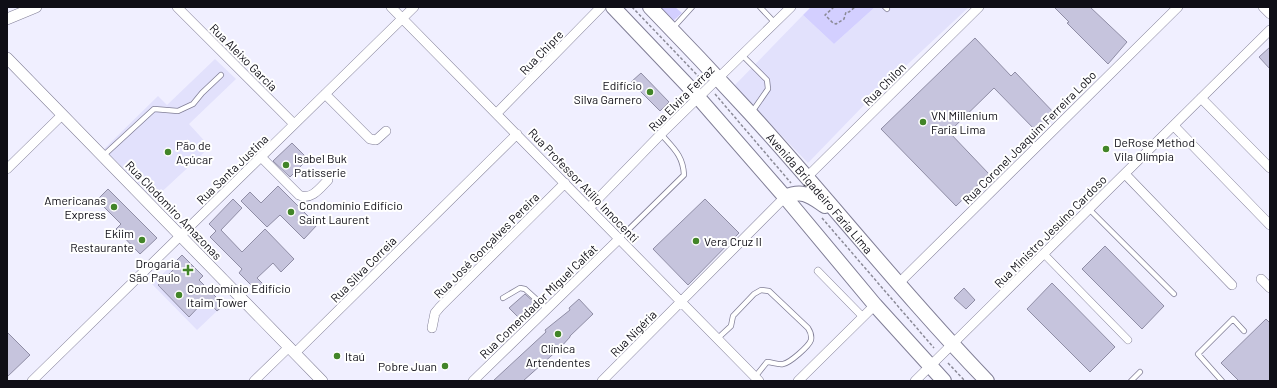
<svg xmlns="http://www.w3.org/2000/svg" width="1277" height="388" viewBox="0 0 1277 388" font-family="Barlow,sans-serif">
	<rect width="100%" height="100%" fill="#f0efff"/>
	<path fill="#e2e1fc" d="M875,7H969L865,104L808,163L734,86L803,15L834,44Z
		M215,59L236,79L189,124L210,147L154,199L104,149L158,96L167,105Z
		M172,265L217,311L197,330L152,284Z"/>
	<path fill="#d3cfff" d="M657,7H675L682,13L672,22Z
		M811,7H875L834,44L803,15Z"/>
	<path fill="#c6c4dd" stroke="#8f8da5" d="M1054,7H1090L1127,42L1108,64L1067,23L1069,22Z
		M975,38L1011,76L1015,72L1056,115L1038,133L994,88L949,132L989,174L956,206L881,129Z
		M1270,47V69L1259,57Z
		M641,73L669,102L660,111L631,82Z
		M292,143L308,159L290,177L273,161Z
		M278,186L317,225L304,239L280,215L267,227L241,201L250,192L261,203Z
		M108,189L157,238L140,254L116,229L121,224L97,200Z
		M233,199L242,208L221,230L242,252L265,229L294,259L281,272L273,263L257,278L266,287L259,293L239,273L242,269L210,237L216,231L209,224Z
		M705,199L739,233L688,285L653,249Z
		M1105,246L1164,306L1142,329L1082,269Z
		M182,255L203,276L199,280L224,305L217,311L206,299L189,317L158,285L175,268L172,265Z
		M1052,283L1115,347L1090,372L1027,309Z
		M964,288L975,300L966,309L954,298Z
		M525,294L536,304L520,319L509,308Z
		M579,299L593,314L570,336V337L560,348L523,381H493L546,332L545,330L570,310L569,308Z
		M1266,319L1270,323V381H1239L1221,363Z
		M7,332L30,355L7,377Z"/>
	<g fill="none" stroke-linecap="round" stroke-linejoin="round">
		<g stroke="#807e96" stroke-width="6">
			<path id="service" d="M760,7L775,23
				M885,7L887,9
				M673,28L692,7
				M742,55L767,80L768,89L752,112
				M103,156L154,109L178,111L193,104L202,93L221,75
				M1089,209L1174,294
				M619,239L684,175C683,155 673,148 661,134
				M503,298L520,288L525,289L547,309
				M717,339L731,326L733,316L754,294L761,290L769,291L808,328C810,331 812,335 811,340C809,346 790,363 783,364C778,365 772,362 767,362L755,377
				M1131,381L1140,372
				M1222,381L1198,354L1233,319L1244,331"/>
		</g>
		<g stroke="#807e96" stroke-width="8">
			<path id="pedestrian" d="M1044,254L1128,340
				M818,271L863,317"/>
		</g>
		<g stroke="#807e96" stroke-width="10">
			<path id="minor" d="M177,7L294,124
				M391,7L759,381
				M1263,7L1270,14
				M325,94L370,139L376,140L386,131
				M1201,98L1270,168
				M497,113L601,7
				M1174,126L1270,225
				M261,157L299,195C311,201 320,188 328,180
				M7,169L62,115
				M1125,174L1232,285
				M806,178L979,7
				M589,208L661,134L791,7
				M1261,279L1270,288
				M898,284L1178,7
				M432,328L435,313L440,307L565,183
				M295,353L517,134
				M32,381L414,7
				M254,381L289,347
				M473,381L619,239
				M602,381L785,197
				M798,381L875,305
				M915,381L1270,30"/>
		</g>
		<g stroke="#807e96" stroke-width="12">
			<path id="tertiary" d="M7,19L36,7
				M7,58L322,381"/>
		</g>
		<g stroke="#807e96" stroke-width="16">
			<g id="primary">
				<path d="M613,7L690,88L785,197L875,305L944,381"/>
				<path id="s1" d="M650,7C684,42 717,77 750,113C830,201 904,295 987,381"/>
				<path d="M785,197C803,189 810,196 825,206"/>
			</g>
		</g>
		<path stroke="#8b8a97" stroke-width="1.5" stroke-dasharray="3 2" stroke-linecap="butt" d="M632,7L700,78
			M834,7L825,15L833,23L836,24L844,19L846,12H849L855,7
			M715,94L791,183
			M822,218L934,348
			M948,363L965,381"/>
		<use href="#service" stroke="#fff" stroke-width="4.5"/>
		<use href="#pedestrian" stroke="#fff" stroke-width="7"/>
		<use href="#minor" stroke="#fff" stroke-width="9"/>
		<use href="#tertiary" stroke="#fff" stroke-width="11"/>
		<use href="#primary" stroke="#fff" stroke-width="14"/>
	</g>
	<g fill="#428528" stroke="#fff" stroke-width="1.5">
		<circle cx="650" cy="92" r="4"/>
		<circle cx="923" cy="122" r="4"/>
		<circle cx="1106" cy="149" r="4"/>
		<circle cx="168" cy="152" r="4"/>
		<circle cx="286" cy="165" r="4"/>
		<circle cx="114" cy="207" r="4"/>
		<circle cx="291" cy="212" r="4"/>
		<circle cx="142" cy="240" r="4"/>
		<circle cx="696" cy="241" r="4"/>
		<path d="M186 264h4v4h4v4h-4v4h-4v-4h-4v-4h4z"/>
		<circle cx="179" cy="295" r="4"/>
		<circle cx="558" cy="334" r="4"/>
		<circle cx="337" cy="356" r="4"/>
		<circle cx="445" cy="366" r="4"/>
	</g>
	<g text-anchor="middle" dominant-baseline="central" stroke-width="4" stroke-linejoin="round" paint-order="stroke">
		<g font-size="12" fill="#0f0e16" stroke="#fff">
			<text transform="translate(541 52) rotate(-46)">Rua Chipre</text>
			<text transform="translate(244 57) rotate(45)">Rua Aleixo Garcia</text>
			<text transform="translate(884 84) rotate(-45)">Rua Chilon</text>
			<text transform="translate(681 98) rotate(-45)">Rua Elvira Ferraz</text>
			<text transform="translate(1029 137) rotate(-45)">Rua Coronel Joaquim Ferreira Lobo</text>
			<text transform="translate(232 169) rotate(-44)">Rua Santa Justina</text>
			<text transform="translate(584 185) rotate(46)">Rua Professor Atílio Innocenti</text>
			<text stroke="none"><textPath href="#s1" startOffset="252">Avenida Brigadeiro Faria Lima</textPath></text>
			<text transform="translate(174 210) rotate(46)">Rua Clodomiro Amazonas</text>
			<text transform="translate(1050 231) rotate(-45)">Rua Ministro Jesuíno Cardoso</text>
			<text transform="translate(486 245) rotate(-45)">Rua José Gonçalves Pereira</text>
			<text transform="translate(363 269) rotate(-45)">Rua Silva Correia</text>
			<text transform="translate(538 301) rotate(-44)">Rua Comendador Miguel Calfat</text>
			<text transform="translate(633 333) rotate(-45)">Rua Nigéria</text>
		</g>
		<g font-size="12" fill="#0f0e16" stroke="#fff" text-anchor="start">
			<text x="642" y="85" text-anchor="end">Edifício<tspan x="642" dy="14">Silva Garnero</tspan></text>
			<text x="931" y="115">VN Millenium<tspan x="931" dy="14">Faria Lima</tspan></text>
			<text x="1114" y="142">DeRose Method<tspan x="1114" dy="14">Vila Olímpia</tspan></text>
			<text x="176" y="145">Pão de<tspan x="176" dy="14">Açúcar</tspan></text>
			<text x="294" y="158">Isabel Buk<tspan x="294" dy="14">Patisserie</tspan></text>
			<text x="106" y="200" text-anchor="end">Americanas<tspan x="106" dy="14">Express</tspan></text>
			<text x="299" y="205">Condomínio Edifício<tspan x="299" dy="14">Saint Laurent</tspan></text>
			<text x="134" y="233" text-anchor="end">Ekiim<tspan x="134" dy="14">Restaurante</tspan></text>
			<text x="704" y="241">Vera Cruz II</text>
			<text x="180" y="263" text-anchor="end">Drogaria<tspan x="180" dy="14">São Paulo</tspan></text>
			<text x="187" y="288">Condomínio Edifício<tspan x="187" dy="14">Itaim Tower</tspan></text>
			<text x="558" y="348" text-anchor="middle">Clínica<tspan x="558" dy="14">Artendentes</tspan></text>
			<text x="345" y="356">Itaú</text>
			<text x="437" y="366" text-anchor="end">Pobre Juan</text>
		</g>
	</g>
	<rect width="1277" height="388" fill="none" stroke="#0f0e16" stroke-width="16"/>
</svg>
